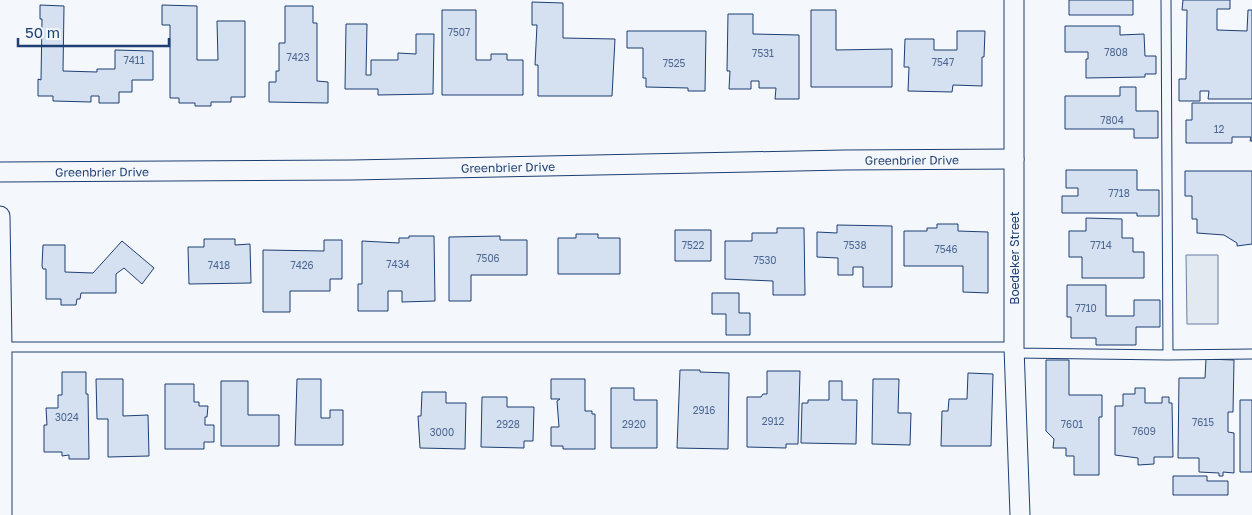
<svg xmlns="http://www.w3.org/2000/svg" width="1252" height="515" viewBox="0 0 1252 515" font-family="'Golos Text',sans-serif">
	<rect width="100%" height="100%" fill="#f4f7fb"/>
	<path fill="#e3e9f0" stroke="#687fa3" d="M1186,255H1218V324H1187Z"/>
	<path fill="#d5e0f0" stroke="#1d3f73" d="M1069,0H1133V15H1069Z
		M1183,0H1230V9H1217V30L1247,31L1248,10H1252V99H1208L1209,91H1200V101H1179V79H1186L1187,10H1182Z
		M532,2L563,3V38L615,39L612,96H538V65H535L537,25H532Z
		M40,5L64,6L63,71L97,72V69H115V50L153,51V80H132V92H119V103H99V96H91V102L53,101V96H38V79L41,80L42,19H40Z
		M162,5L197,6V60H218L217,21H245V97H231V102H211V106H195V103H179V98H170V25H162Z
		M285,6H313V23H317V81L328,82V103L269,102V82H276V71H279V43H285Z
		M442,10H476V60H491V54H507V60H523V95H442Z
		M811,10H836V50L892,49V87H811Z
		M728,14H753V34L799,35V99H775L776,88H759V81H751V89H729L730,71H727Z
		M346,24H367L366,75H371V60H398V53L416,54V34H434L433,94L378,95V89H345Z
		M1065,26H1120V35L1144,34L1145,56H1156V74H1145V77L1086,78V59H1088V52H1065Z
		M627,31H706L705,91H688V88L646,87V78H643V48H627Z
		M957,31H985L984,57H982V86L953,85L952,92L908,91L909,67H904L905,39H934V50H957Z
		M1120,87H1136V111H1158V138H1134V129H1065V96H1120Z
		M1192,103H1252V141H1250L1251,137H1232V143H1186V120H1192Z
		M1066,170H1137V190H1159V216H1137V213H1062V196H1078V188H1066Z
		M1185,171H1252V244L1237,246V243L1224,235L1197,233V219H1192V196H1185Z
		M1086,218L1122,219V238H1133V252H1144V278H1082V257H1069V231H1086Z
		M937,224H958V231L988,232V293L963,292V266H904V231H927V228H937Z
		M837,225L892,226V287H863V267H853V275H838V258L817,257V232L837,233Z
		M777,228H804L805,295H773V281L725,279V241H752V233H777Z
		M675,230H711V261H675Z
		M576,234H598V238H620V274H558V238H576Z
		M409,236H434L435,301L402,302V291H388V311H358V284H362V241L399,243V238H409Z
		M500,236V240H527V275H471V301H449V237Z
		M204,239H235V245L250,244L251,283L189,284L188,247H204Z
		M324,240H342V279H330V291H290V312H263V250L324,251Z
		M122,241L154,268L142,284L124,268L116,274V293H81L80,299H77L76,305H61V299H46V269H43L42,266L43,245H65V272L93,273Z
		M1067,285H1106V316H1134V300H1160V327H1136V345H1096V338H1071V317H1067Z
		M712,293H739V313H750V335H726V314H712Z
		M1206,359L1234,360L1233,412H1228V432L1234,433V473L1223,472V476H1219V473L1199,472V458H1178L1179,378H1205Z
		M1046,360H1069V395H1102V417H1099V475H1074V456H1066V448H1053L1054,439L1046,431Z
		M680,370H700V372L729,373L728,449L677,448Z
		M767,371H800L798,444H786V448L747,447V397H761L763,394H767Z
		M62,372H86V394H88L89,459H69V455L62,456V452H44V425H47L46,408H58V395H62Z
		M968,373L993,374L991,446H941L942,411H948L949,399H967Z
		M96,379H123V416L148,415L149,456L108,457V419H97Z
		M297,379H321V418H330V410H343V445H295Z
		M551,379H585V411H592V414H595V449H563V446H551V427H559L557,401L560,399H551Z
		M873,379H899L898,413H911L910,445L872,444Z
		M221,381H248V415H279V446H221Z
		M829,381H842V400H857L856,444L801,443L802,403H808V400H829Z
		M165,384H194V402H199V406H208L207,417H205V425H214V442H204V449H165Z
		M611,388H634V400H657V448H611Z
		M1135,388H1145V403H1162V397H1169V403H1172L1173,457H1154V464L1138,465V458L1115,455V406H1123V394H1135Z
		M422,392H446V403H466L465,449L420,448L418,416H421Z
		M482,397H507V407H534L533,441H524V448L481,447Z
		M1240,400H1252V472H1240Z
		M1173,476H1207V481H1228V495H1173Z"/>
	<g fill="none" stroke-linecap="round" stroke-linejoin="round">
		<g stroke="#1d3f73" stroke-width="11">
			<path id="lane" d="M1166,0L1168,355
				M0,347H1014
				M1015,353L1168,355L1252,354"/>
		</g>
		<g stroke="#1d3f73" stroke-width="21">
			<g id="street">
				<path d="M1014,0V347L1020,515"/>
				<path id="s1" d="M0,172L352,170L844,160L1014,159"/>
				<path d="M0,216L2,347V515"/>
			</g>
		</g>
		<use href="#lane" stroke="#f4f7fb" stroke-width="9"/>
		<use href="#street" stroke="#f4f7fb" stroke-width="19"/>
	</g>
	<g text-anchor="middle" dominant-baseline="central" stroke-width="4" stroke-linejoin="round" paint-order="stroke">
		<g font-size="10" fill="#4b6792">
			<text x="459" y="32">7507</text>
			<text x="1116" y="52">7808</text>
			<text x="763" y="53">7531</text>
			<text x="298" y="57">7423</text>
			<text x="134" y="60">7411</text>
			<text x="943" y="62">7547</text>
			<text x="674" y="63">7525</text>
			<text x="1112" y="120">7804</text>
			<text x="1219" y="129">12</text>
			<text x="1119" y="193">7718</text>
			<text x="693" y="245">7522</text>
			<text x="855" y="245">7538</text>
			<text x="1101" y="245">7714</text>
			<text x="946" y="249">7546</text>
			<text x="488" y="258">7506</text>
			<text x="765" y="260">7530</text>
			<text x="398" y="264">7434</text>
			<text x="219" y="265">7418</text>
			<text x="302" y="265">7426</text>
			<text x="1086" y="308">7710</text>
			<text x="704" y="410">2916</text>
			<text x="67" y="417">3024</text>
			<text x="773" y="421">2912</text>
			<text x="1203" y="422">7615</text>
			<text x="508" y="424">2928</text>
			<text x="634" y="424">2920</text>
			<text x="1072" y="424">7601</text>
			<text x="1144" y="431">7609</text>
			<text x="442" y="432">3000</text>
		</g>
		<g font-size="12" fill="#1d3f73" stroke="#f4f7fb">
			<text stroke="none"><textPath href="#s1" startOffset="912">Greenbrier Drive</textPath></text>
			<text stroke="none"><textPath href="#s1" startOffset="508">Greenbrier Drive</textPath></text>
			<text stroke="none"><textPath href="#s1" startOffset="102">Greenbrier Drive</textPath></text>
			<text transform="translate(1014 258) rotate(-90)">Boedeker Street</text>
		</g>
	</g>
	<path d="M18 38v8h151v-8" fill="none" stroke="#1d3f73" stroke-width="2.5"/>
	<text x="25" y="38" font-size="15" fill="#1d3f73" stroke="#f4f7fb" stroke-width="4" paint-order="stroke">50 m</text>
</svg>
